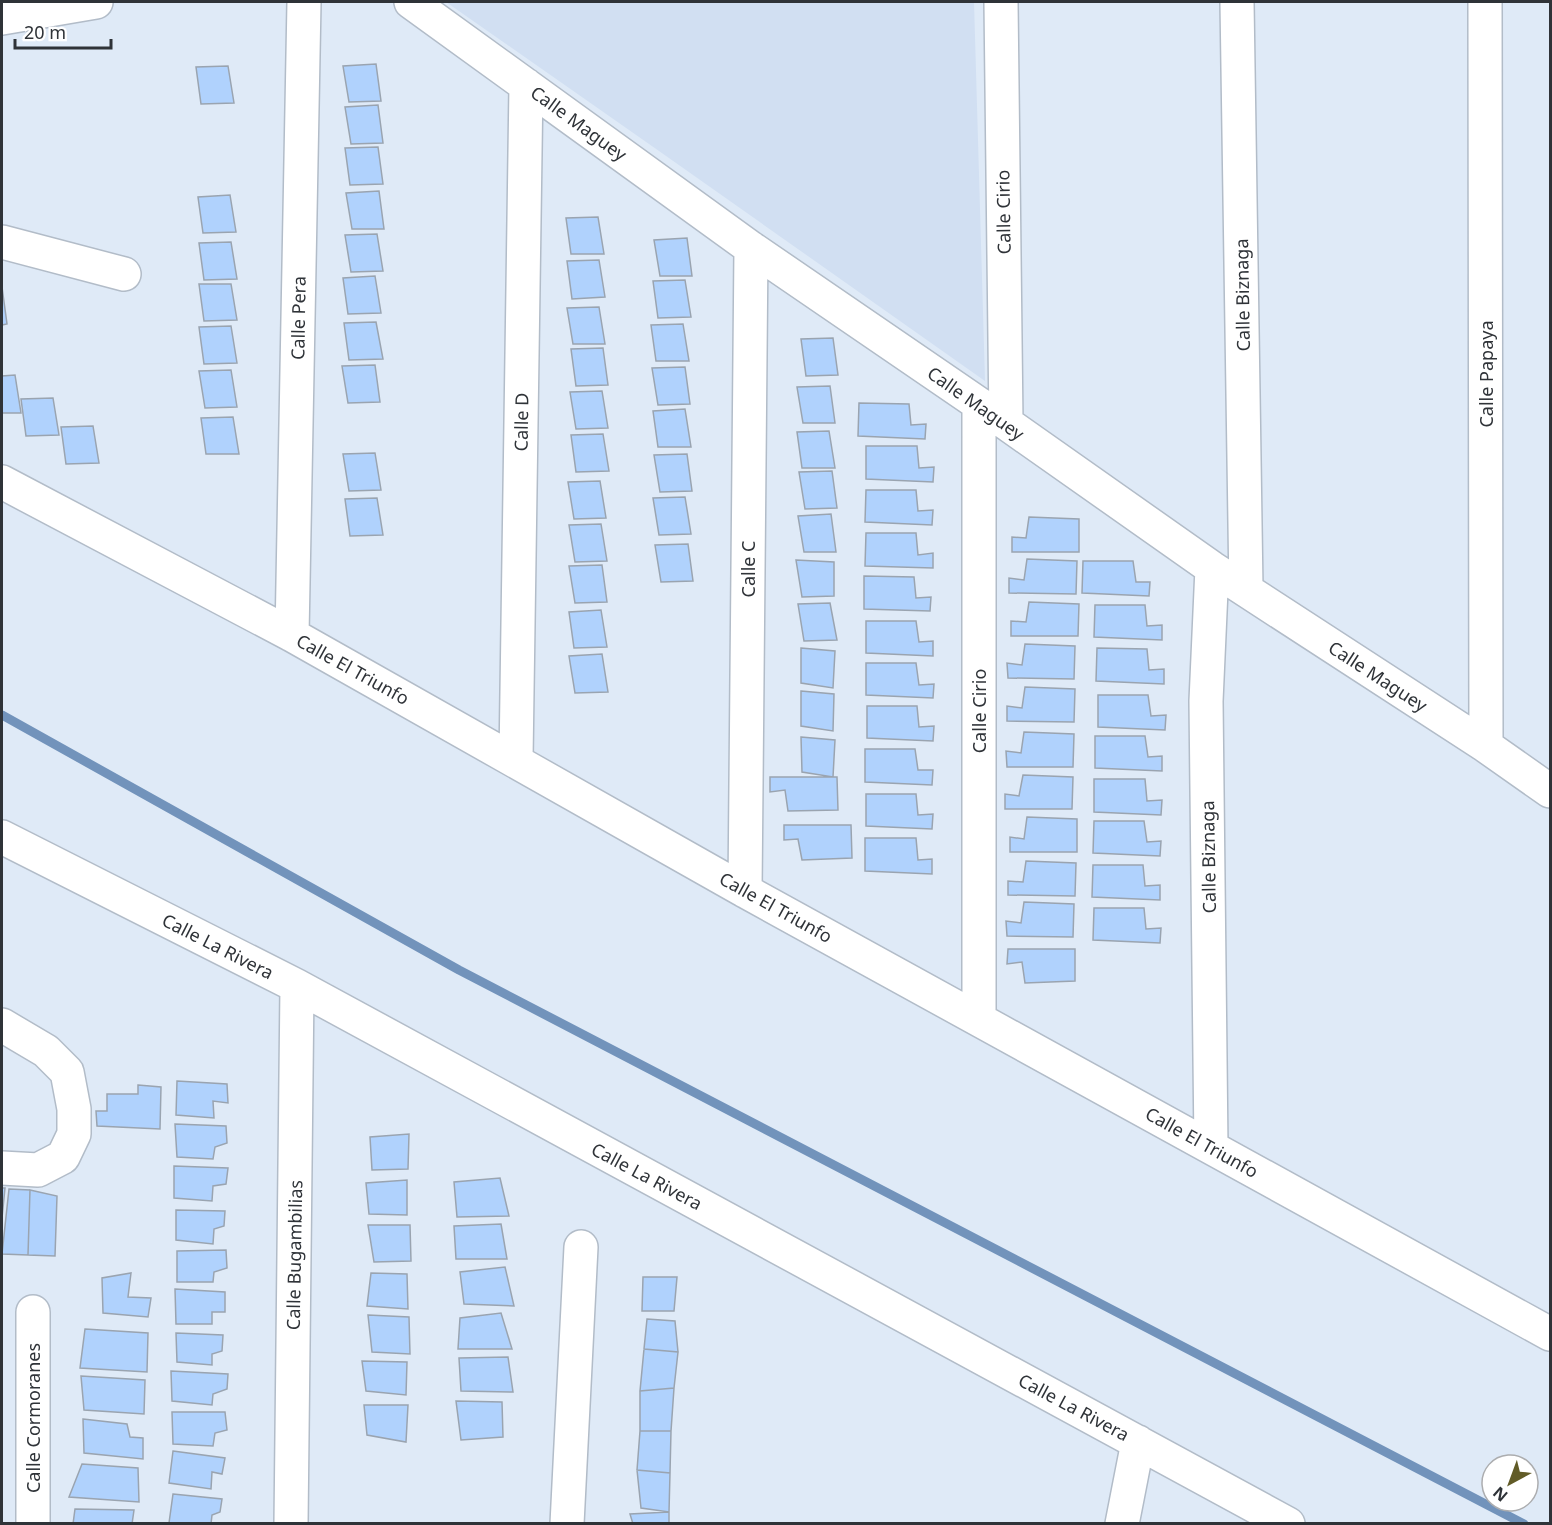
<svg xmlns="http://www.w3.org/2000/svg" width="1552" height="1525" viewBox="0 0 1552 1525" font-family="'Noto Sans',sans-serif">
	<rect width="100%" height="100%" fill="#dfeaf7"/>
	<path fill="#d1dff2" d="M446,2H974L985,381L659,151Z"/>
	<g fill="none" stroke-linecap="round" stroke-linejoin="round">
		<path stroke="#7293bb" stroke-width="9" d="M2,715L459,970L1524,1524"/>
	</g>
	<path fill="#b0d2fd" stroke="#9aa4b0" stroke-width="1.5" d="M376,64L381,101L349,102L343,66Z
		M228,66L234,103L201,104L196,67Z
		M378,105L383,143L351,144L345,107Z
		M378,147L383,184L350,185L345,148Z
		M379,191L384,229H352L346,193Z
		M230,195L236,232L203,233L198,197Z
		M598,217L604,254H571L566,218Z
		M377,234L383,271L351,272L345,235Z
		M687,238L692,276H660L654,240Z
		M231,242L237,279L204,280L199,243Z
		M599,260L605,297L572,299L567,261Z
		M375,276L381,313L348,314L343,278Z
		M685,280L691,317L658,318L653,281Z
		M199,284H231L237,320L204,321Z
		M2,287L7,324L2,325Z
		M599,307L605,344H573L567,308Z
		M376,322L383,359L349,360L344,323Z
		M683,324L689,361H656L651,325Z
		M231,326L237,363L204,364L199,327Z
		M833,338L838,375L806,376L801,339Z
		M603,348L608,385L576,386L571,349Z
		M375,365L380,402L348,403L342,366Z
		M685,367L690,404L658,405L652,368Z
		M231,370L237,407L205,408L199,371Z
		M15,375L21,413H2V376Z
		M830,386L835,423H803L797,387Z
		M602,391L608,428L576,429L570,392Z
		M53,398L59,435L26,436L21,399Z
		M859,403L909,404L911,425L926,424L925,439L858,436Z
		M685,409L691,447H658L653,411Z
		M233,417L239,454H206L201,418Z
		M93,426L99,463L66,464L61,427Z
		M829,431L835,468H802L797,432Z
		M603,434L609,471L576,472L571,435Z
		M866,446H917L919,468L934,467L933,482L866,479Z
		M375,453L381,490L349,491L343,454Z
		M687,454L692,491L660,492L654,455Z
		M832,471L837,508L805,509L799,472Z
		M600,481L606,518L574,519L568,482Z
		M866,490H916L918,511L933,510L932,525L865,522Z
		M685,497L691,534L659,535L653,498Z
		M377,498L383,535L350,536L345,499Z
		M831,514L836,552H804L798,516Z
		M1029,517L1079,519V552H1012V537L1026,538Z
		M601,524L607,561L575,562L569,525Z
		M866,533H916L918,555L933,553V568L865,566Z
		M688,544L693,581L661,582L655,545Z
		M1027,559L1077,561L1076,594L1009,593V578L1024,580Z
		M796,560L834,562V596L802,597Z
		M1083,561H1133L1136,582H1150L1149,596L1082,593Z
		M602,565L607,602L575,603L569,566Z
		M864,576L914,577L916,598L931,597L930,611L864,609Z
		M1029,602L1079,604L1078,636H1011V621L1026,622Z
		M830,603L837,640L804,641L798,604Z
		M1095,605H1145L1147,626L1162,625V640L1094,637Z
		M601,610L607,647L574,648L569,612Z
		M866,621H916L919,642L933,641V656L866,653Z
		M1025,644L1075,646L1074,679L1008,678L1007,663L1022,665Z
		M801,648L835,651L833,688L801,683Z
		M1097,648L1147,649L1149,670L1164,669V684L1096,681Z
		M602,654L608,692L575,693L569,656Z
		M866,663H916L919,685L934,684L933,698L866,695Z
		M1025,687L1075,689L1074,722L1007,721V706L1022,708Z
		M801,691L834,694L833,731L801,726Z
		M1098,695H1148L1151,716L1166,715L1165,730L1098,727Z
		M867,706H917L919,727L934,726L933,741L867,738Z
		M1024,732L1074,734L1073,767H1007L1006,751L1021,753Z
		M1095,736H1145L1148,757L1162,756V771L1095,768Z
		M801,737L835,740L833,777L802,772Z
		M865,749H915L918,770H933L932,785L865,782Z
		M1023,775L1073,777L1072,809H1005V794L1019,796Z
		M770,777H837L838,810L788,811L785,790L770,792Z
		M1094,779H1145L1147,801L1162,800L1161,815L1094,812Z
		M866,794H916L918,815L933,814L932,829L866,826Z
		M1027,817L1077,819V852H1010V837L1024,839Z
		M1094,821H1144L1147,842L1161,841L1160,856L1093,853Z
		M784,825H851L852,858L802,860L798,839L784,840Z
		M865,838H916L918,860L932,859V874L865,871Z
		M1026,861L1076,863L1075,896L1008,895V881L1023,882Z
		M1093,865H1143L1145,886L1160,885V900L1092,897Z
		M1024,902L1074,904L1073,937L1007,936L1006,921L1021,923Z
		M1094,908H1144L1146,929L1161,928L1160,943L1093,940Z
		M1008,949H1075V981L1025,983L1022,962L1007,964Z
		M177,1081L227,1084L228,1103L213,1101L214,1118L176,1115Z
		M138,1085L161,1087L160,1129L97,1126L96,1111H107V1094H138Z
		M175,1124L226,1126L227,1143L215,1147L213,1159L177,1157Z
		M409,1134L408,1169L372,1170L370,1137Z
		M174,1166L228,1168L226,1184L213,1186L212,1201L174,1198Z
		M500,1178L509,1216L457,1217L454,1182Z
		M407,1180V1215L369,1214L366,1183Z
		M2,1188H5L2,1218Z
		M9,1189L30,1190L28,1255L2,1254Z
		M30,1190L57,1196L55,1256L28,1255Z
		M176,1210L225,1211L224,1226L214,1229L213,1244L176,1240Z
		M501,1224L507,1259H456L454,1226Z
		M368,1225H410L411,1261L374,1262Z
		M226,1250L227,1268L214,1272L213,1282H177V1251Z
		M505,1267L514,1306L464,1304L460,1272Z
		M131,1273L128,1297L151,1298L148,1317L103,1313L102,1278Z
		M371,1273L407,1274L408,1309L367,1306Z
		M643,1277H677L674,1311H642Z
		M175,1289L225,1292V1312H212V1324H176Z
		M501,1313L512,1349H458L460,1318Z
		M368,1315L409,1317L410,1354L372,1352Z
		M647,1319L675,1321L678,1352L644,1349Z
		M85,1329L148,1333L147,1372L80,1368Z
		M176,1333L223,1335L222,1351L212,1354V1365L177,1362Z
		M644,1349L678,1352L674,1388L640,1391Z
		M508,1357L513,1392L461,1391L459,1358Z
		M362,1361L407,1362L406,1395L366,1391Z
		M171,1371L228,1374L227,1389L213,1394L212,1405L172,1401Z
		M81,1376L145,1380L144,1414L84,1410Z
		M674,1388L671,1431H640V1391Z
		M456,1401L502,1402L503,1437L461,1440Z
		M364,1405H408L406,1442L367,1435Z
		M172,1412H225L227,1430L215,1433L213,1446L173,1444Z
		M83,1419L127,1424L130,1437L143,1438V1459L84,1453Z
		M640,1431H671L670,1473L637,1470Z
		M173,1451L225,1458L222,1474L212,1472L211,1489L169,1483Z
		M82,1464L138,1468L139,1502L69,1497Z
		M637,1470L670,1473L669,1512L641,1508Z
		M173,1494L222,1499L220,1512L212,1515L211,1524L169,1523Z
		M75,1509L134,1510L132,1524H73Z
		M669,1512V1524H633L630,1514Z"/>
	<g fill="none" stroke-linecap="round" stroke-linejoin="round">
		<g stroke="#b2bcc8" stroke-width="36">
			<path id="minor" d="M411,2L751,248L979,404L1212,568L1486,746L1550,791
				M1001,2L1006,423
				M1237,2L1246,589
				M1485,2L1486,746
				M2,18L96,2
				M2,242L124,274
				M2,482L292,635L745,891L1550,1334
				M292,635L304,2
				M516,759L526,85
				M2,837L297,986L1288,1524
				M745,891L751,248
				M979,1019V404
				M2,1025L46,1051L67,1072L74,1109V1134L63,1157L38,1170L2,1168
				M1211,1147L1206,701L1212,568
				M33,1524V1312
				M291,1524L297,986
				M567,1524L581,1247
				M1122,1524L1138,1442"/>
		</g>
		<use href="#minor" stroke="#fff" stroke-width="33"/>
	</g>
	<g text-anchor="middle" dominant-baseline="central" stroke-width="6" stroke-linejoin="round" paint-order="stroke">
		<g font-size="18" fill="#2f3338" stroke="#fff">
			<text transform="translate(579 123) rotate(36)">Calle Maguey</text>
			<text transform="translate(1003 212) rotate(-91)">Calle Cirio</text>
			<text transform="translate(1242 295) rotate(-91)">Calle Biznaga</text>
			<text transform="translate(298 318) rotate(-89)">Calle Pera</text>
			<text transform="translate(1486 374) rotate(-90)">Calle Papaya</text>
			<text transform="translate(976 403) rotate(35)">Calle Maguey</text>
			<text transform="translate(521 422) rotate(-89)">Calle D</text>
			<text transform="translate(748 569) rotate(-90)">Calle C</text>
			<text transform="translate(353 669) rotate(29)">Calle El Triunfo</text>
			<text transform="translate(1378 676) rotate(33)">Calle Maguey</text>
			<text transform="translate(979 711) rotate(-90)">Calle Cirio</text>
			<text transform="translate(1208 857) rotate(-91)">Calle Biznaga</text>
			<text transform="translate(776 907) rotate(29)">Calle El Triunfo</text>
			<text transform="translate(218 946) rotate(27)">Calle La Rivera</text>
			<text transform="translate(1202 1142) rotate(29)">Calle El Triunfo</text>
			<text transform="translate(647 1176) rotate(28)">Calle La Rivera</text>
			<text transform="translate(294 1255) rotate(-89)">Calle Bugambilias</text>
			<text transform="translate(1074 1407) rotate(28)">Calle La Rivera</text>
			<text transform="translate(33 1418) rotate(-90)">Calle Cormoranes</text>
		</g>
	</g>
	<rect width="1552" height="1525" fill="none" stroke="#2f3338" stroke-width="6"/>
	<g transform="translate(1510 1483) rotate(221)"><circle r="28" fill="#ffffff" stroke="#acadaf" stroke-width="1.5"/>
	<path d="M0-4.5L10 22L0 15L-10 22Z" fill="#615b27"/>
	<text y="-9" font-size="16" font-weight="bold" text-anchor="middle" fill="#2f3338">N</text>
	</g>
	<path d="M15 39v9h96v-9" fill="none" stroke="#2f3338" stroke-width="3"/>
	<text x="24" y="39" font-size="18" fill="#2f3338" stroke="#ffffff" stroke-width="4.5" paint-order="stroke">20 m</text>
</svg>
